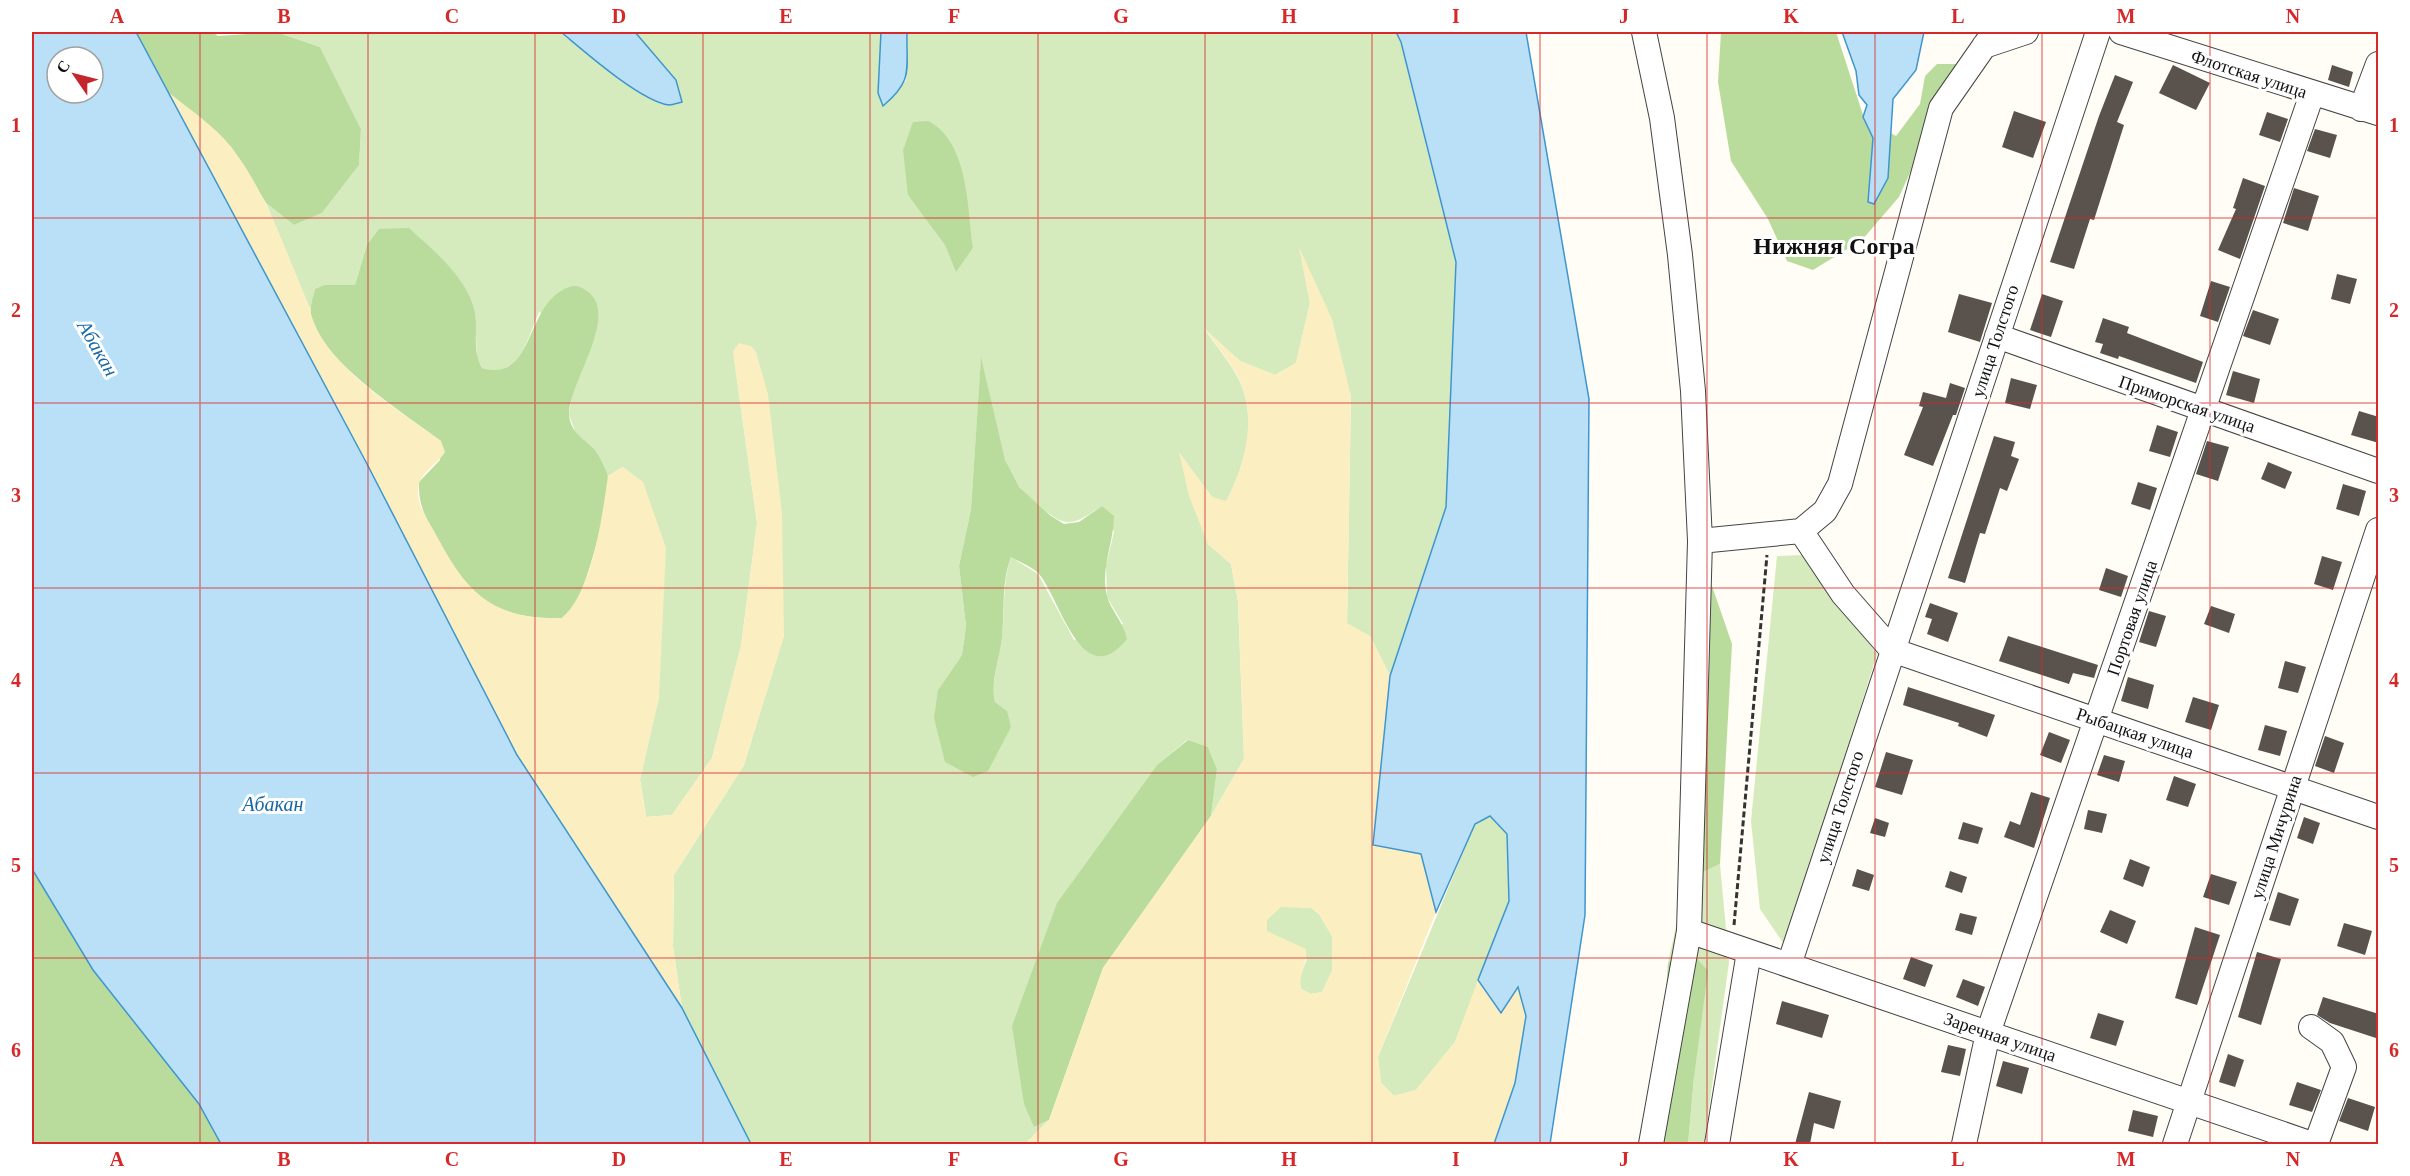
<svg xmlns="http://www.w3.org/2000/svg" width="2410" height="1176" viewBox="0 0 2410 1176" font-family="'Times New Roman',serif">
	<rect width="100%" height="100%" fill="#fffdf5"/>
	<path fill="#d5ebbd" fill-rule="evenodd" d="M276,32H561L596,61L648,96L676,80L635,32H881L878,93L906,81L907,32H1396L1401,42L1456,262L1446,507L1390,676L1370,636L1347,624L1351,396L1300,250L1310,303L1296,363L1275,375L1240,361L1205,330C1216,346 1231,363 1239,380C1258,419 1245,466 1226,502L1212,497L1180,454L1208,544L1231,564L1238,601L1244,759L1211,816L1217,769L1208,747L1187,740L1158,764L1034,1127L1049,1120L1025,1144H751L682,1008L673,947L674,875L744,765L784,635L733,351L757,523L741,646L712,758L672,815L646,817L640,779L659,697L623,467L608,476L594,450L577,436L569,415L572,392L596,333L539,312C527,340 519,380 482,368L477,359L475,313L367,245L355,285H324L315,289L310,309L266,203L294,225L322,213L359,165L361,129L320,47ZM945,245L973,248L956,271ZM981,360C993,398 995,454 1019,487C1024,494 1033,499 1039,505C1066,530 1073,525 1102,506L1114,532L1106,565L1107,597L1123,624L1074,640L1038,574L1011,557C1002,583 1005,610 1002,637C1000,660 990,679 995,702L1007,711L938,690L962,655L966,626L959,566L971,509Z
		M1805,555L1877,654L1786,947L1760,909L1751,821L1777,556Z
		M1490,816L1507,834L1509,901L1455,1042L1416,1090L1394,1096L1381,1083L1378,1057L1475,824Z
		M1720,864L1729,962L1704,1144H1688L1694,1077L1689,950L1668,963L1686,880Z
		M1281,906L1311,908L1319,914L1332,936V971L1322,992L1311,994L1301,989L1299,979L1307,959L1267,931L1266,920Z"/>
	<path fill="#b9dc9c" d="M136,32H212L218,36L276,32L320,47L361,129L359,165L322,213L294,225L266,203L231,147L203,120L169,93Z
		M1721,32H1836L1864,118L1896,136L1920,104L1925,76L1937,64H1959L1899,197L1862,240L1813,270L1787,261L1768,219L1731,161L1718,82Z
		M928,121C969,142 967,207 973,248L956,272L945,245L908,195L903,150L913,122Z
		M409,228C434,251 468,278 475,313C478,331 472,351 482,368C532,383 526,311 561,291C568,287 574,284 582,288C625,309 570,379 569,413C569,431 583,438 594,449C599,455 604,466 607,473C614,490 587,583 577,601C573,608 568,613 562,618C496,620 468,596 439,541C427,519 418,508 419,482L440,460L441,441C405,414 321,361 311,316C309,307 313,298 315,289L324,285H355L367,245L379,229Z
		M981,357L1005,460L1019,487L1051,516L1064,524L1079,522L1102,506L1114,516C1114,542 1100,569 1107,596C1110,609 1123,621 1127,639C1082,695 1060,598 1039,574C1033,567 1019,562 1011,557C1001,583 1005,610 1002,637C1000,660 990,679 995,702L1007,711L1011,727L988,771L973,777L945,762L934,718L938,690L962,655L966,626L959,566L971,509Z
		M1698,582L1712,586L1732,644L1720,864L1686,880L1678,849Z
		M1188,740L1208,747L1217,769L1211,816L1103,968L1049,1120L1034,1127L1024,1104L1012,1026L1057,903L1158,764Z
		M32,869L93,970L199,1104L221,1144H32Z
		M1689,950L1708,971L1694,1077L1688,1144H1645L1661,1065L1668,963Z"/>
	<path fill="#fbeec1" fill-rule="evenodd" d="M169,93C190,110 215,126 232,148C268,195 287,255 310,309C320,363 399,410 441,441L445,452C439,462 421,473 419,484C415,502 425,516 434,531C465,590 489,620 562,618C593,591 602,516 608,476L623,467L643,482L666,548L659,697L640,779L646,817L672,815L712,758L741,646L757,523L733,351L739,343L751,346L756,352L768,394L782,513L784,636L744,765L674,875L673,947L682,1008L517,755Z
		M1299,247L1332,319L1351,396L1347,623L1370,636L1390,676L1373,844L1421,854L1436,912L1378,1057L1381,1083L1394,1096L1416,1090L1455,1042L1478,980L1501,1012L1518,986L1526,1016L1515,1083L1494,1144H1025L1049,1120L1103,968L1211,816L1244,759L1238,601L1231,564L1208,544L1189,496L1179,452L1212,497L1226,501C1245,466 1257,420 1240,381C1231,362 1215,344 1203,327L1240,361L1275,375L1296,363L1310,303ZM1281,907L1311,908L1319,914L1332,936V971L1322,992L1311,994L1301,989C1298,974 1308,964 1306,949L1267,931V920Z"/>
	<path fill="#b9e0f7" stroke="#3f96cf" stroke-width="1.5" fill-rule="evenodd" d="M32,32H136L366,462L517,755L682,1008L751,1144H221L199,1104L93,970L32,869ZM57,57H93V93H57Z
		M561,32H635L676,80L682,102C678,103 673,105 669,105C640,101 584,51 561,32Z
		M881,32H907C906,70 914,80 883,106L878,93Z
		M1396,32H1526L1589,399L1585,915L1550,1144H1494L1515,1083L1526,1016L1518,987L1501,1013L1478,980L1509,901L1507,834L1490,816L1475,824L1436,912L1421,854L1373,845L1390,676L1446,507L1456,262L1401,42Z
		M1842,32H1924L1916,70L1893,99L1888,178L1874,204L1868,202L1873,138L1863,117L1867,105L1859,95L1856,71Z"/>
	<path fill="#5a524d" d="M2173,65L2210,83L2196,110L2159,93Z
		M2332,65L2353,72L2349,87L2328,80Z
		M2115,75L2133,82L2117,122L2124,125L2094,220L2090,219L2074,269L2050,262L2099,116Z
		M2014,111L2046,122L2033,158L2002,147Z
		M2267,112L2288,119L2280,142L2259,135Z
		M2315,129L2337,135L2330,158L2307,151Z
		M2243,178L2265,186L2240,259L2218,250L2236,209L2233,208Z
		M2294,188L2319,196L2308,231L2283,223Z
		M2337,274L2357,279L2350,304L2331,299Z
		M2211,281L2230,287L2218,322L2200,316Z
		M1959,294L1992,303L1980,342L1948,332Z
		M2042,294L2063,301L2051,337L2030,330Z
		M2253,310L2279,319L2270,345L2243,336Z
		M2103,318L2129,327L2127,333L2203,362L2196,383L2119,356L2118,359L2100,353L2103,344L2095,342Z
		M2233,371L2260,379L2254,403L2226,395Z
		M2011,378L2037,385L2030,409L2005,403Z
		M1950,383L1965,388L1956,415H1953L1933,466L1904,455L1923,407L1919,406L1923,392L1946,398Z
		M2359,411L2379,417V443L2351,435Z
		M2157,425L2178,432L2170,457L2149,451Z
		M1994,436L2015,442L2011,456L2019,459L2007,491L2000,488L1985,534L1980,533L1965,583L1948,578Z
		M2207,441L2229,447L2218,481L2196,474Z
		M2268,462L2292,472L2285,489L2261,479Z
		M2138,482L2157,488L2150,510L2131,504Z
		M2343,484L2366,491L2359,516L2336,509Z
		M2322,556L2342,562L2333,590L2314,584Z
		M2106,568L2128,576L2121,597L2099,590Z
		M1930,603L1958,613L1948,642L1927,634L1932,619L1925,617Z
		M2211,606L2235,614L2229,633L2204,624Z
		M2149,611L2166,616L2156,647L2139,642Z
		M2008,636L2098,665L2094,678L2073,673L2069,684L1999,661Z
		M2285,661L2306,667L2298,693L2278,688Z
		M2128,677L2154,685L2148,709L2121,701Z
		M1908,687L1995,715L1987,737L1958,726L1959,723L1903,705Z
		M2193,697L2219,705L2211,730L2185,722Z
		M2265,725L2287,731L2280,756L2258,750Z
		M2049,732L2070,740L2061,763L2040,755Z
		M2325,736L2344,743L2334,773L2315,766Z
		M1886,752L1913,760L1902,795L1875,787Z
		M2104,755L2125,761L2119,782L2097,775Z
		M2174,776L2196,784L2188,807L2166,800Z
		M2031,792L2050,798L2034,848L2004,837L2010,821L2020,825Z
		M2088,810L2107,814L2102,833L2084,829Z
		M2304,817L2320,823L2313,844L2297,838Z
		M1875,818L1889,823L1885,837L1870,833Z
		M1963,822L1983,828L1978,844L1958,839Z
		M2130,859L2150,867L2143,887L2123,879Z
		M1857,869L1874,875L1869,891L1852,886Z
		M1950,871L1967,877L1962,893L1945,887Z
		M2211,874L2237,882L2229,905L2203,897Z
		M2278,892L2299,899L2290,926L2269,920Z
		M2110,910L2136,921L2127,944L2100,932Z
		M1960,913L1977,917L1972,935L1955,930Z
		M2344,923L2372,931L2365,955L2337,946Z
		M2195,927L2220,935L2197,1005L2175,998Z
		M2257,952L2281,959L2261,1025L2238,1017Z
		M1911,957L1933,965L1925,987L1903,979Z
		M1963,979L1985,987L1978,1006L1956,997Z
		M2323,997L2379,1014V1039L2330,1023L2317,1015Z
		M1782,1001L1829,1015L1822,1038L1776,1024Z
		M2098,1013L2124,1021L2116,1046L2090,1038Z
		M1948,1045L1966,1049L1960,1076L1941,1072Z
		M2228,1054L2244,1060L2235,1087L2219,1082Z
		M2003,1061L2029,1068L2022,1094L1996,1086Z
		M2297,1082L2321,1090L2312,1112L2289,1105Z
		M1809,1092L1841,1101L1834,1129L1814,1123L1810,1144H1795Z
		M2348,1098L2375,1107L2368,1131L2339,1121Z
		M2133,1110L2158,1116L2153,1137L2128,1131Z"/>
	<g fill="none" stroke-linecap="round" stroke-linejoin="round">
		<g stroke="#444" stroke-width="26">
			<path id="minor" d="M1644,32L1662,118L1680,255L1693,391L1700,541L1689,931L1651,1144
				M2121,32L2378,113
				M1984,46L2026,32
				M2361,109L2378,64
				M1997,336L2378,471
				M1801,531L1843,594L1892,650L2378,817
				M1700,541L1801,531L1825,511L1840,484L1941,108L1994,32
				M1689,931L2312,1144
				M1789,965L2098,32
				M2311,1027L2332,1042L2344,1067L2316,1144
				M1717,1144L1749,952
				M1964,1144L1988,1033L2312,94
				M2175,1144L2378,530"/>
		</g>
		<path stroke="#333" stroke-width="3" stroke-dasharray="6 3" stroke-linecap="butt" d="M1734,925L1767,555"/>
		<use href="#minor" stroke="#fff" stroke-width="24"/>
	</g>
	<path fill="none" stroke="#d62828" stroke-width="1.5" stroke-opacity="0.55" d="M200,32V1144M368,32V1144M535,32V1144M703,32V1144M870,32V1144M1038,32V1144M1205,32V1144M1372,32V1144M1540,32V1144M1707,32V1144M1875,32V1144M2042,32V1144M2210,32V1144M32,218H2378M32,403H2378M32,588H2378M32,773H2378M32,958H2378"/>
	<g text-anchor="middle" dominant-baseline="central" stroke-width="6" stroke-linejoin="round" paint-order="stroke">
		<g font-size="18" fill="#111" stroke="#fff">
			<text transform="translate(2249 74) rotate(18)">Флотская улица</text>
			<text transform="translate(1995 341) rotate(-72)">улица Толстого</text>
			<text transform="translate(2187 404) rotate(19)">Приморская улица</text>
			<text transform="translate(2132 618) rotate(-71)">Портовая улица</text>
			<text transform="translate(2135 733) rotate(19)">Рыбацкая улица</text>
			<text transform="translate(1840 807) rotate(-72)">улица Толстого</text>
			<text transform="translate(2276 837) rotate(-72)">улица Мичурина</text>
			<text transform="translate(2000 1037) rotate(19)">Заречная улица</text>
		</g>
		<g font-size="20" font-style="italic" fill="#1768a6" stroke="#fff">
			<text transform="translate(98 348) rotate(60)">Абакан</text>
			<text x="273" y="804">Абакан</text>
		</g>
		<g font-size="24" font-weight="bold" fill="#111" stroke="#fff">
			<text x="1834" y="246">Нижняя Согра</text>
		</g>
	</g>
	<rect width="2410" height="1176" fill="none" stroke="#ffffff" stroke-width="66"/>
	<g transform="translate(75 75) rotate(305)"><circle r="28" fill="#ffffff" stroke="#a0a0a0" stroke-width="1.5"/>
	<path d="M0-4.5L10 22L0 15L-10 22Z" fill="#c4262e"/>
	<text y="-9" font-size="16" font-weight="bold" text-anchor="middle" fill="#111111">С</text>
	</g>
	<rect x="33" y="33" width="2344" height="1110" fill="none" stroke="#d62828" stroke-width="2"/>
	<g font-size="20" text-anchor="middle" font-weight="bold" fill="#d62828">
		<text x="117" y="23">A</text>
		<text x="284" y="23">B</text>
		<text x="452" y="23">C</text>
		<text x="619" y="23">D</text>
		<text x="786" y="23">E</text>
		<text x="954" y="23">F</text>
		<text x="1121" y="23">G</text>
		<text x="1289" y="23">H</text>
		<text x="1456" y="23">I</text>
		<text x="1624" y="23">J</text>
		<text x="1791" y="23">K</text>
		<text x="1958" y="23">L</text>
		<text x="2126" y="23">M</text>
		<text x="2293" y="23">N</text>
		<text x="16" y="132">1</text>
		<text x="2394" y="132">1</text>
		<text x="16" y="317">2</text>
		<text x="2394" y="317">2</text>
		<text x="16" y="502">3</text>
		<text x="2394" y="502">3</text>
		<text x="16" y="687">4</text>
		<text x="2394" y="687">4</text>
		<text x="16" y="872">5</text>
		<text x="2394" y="872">5</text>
		<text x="16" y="1057">6</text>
		<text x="2394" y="1057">6</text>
		<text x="117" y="1166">A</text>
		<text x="284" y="1166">B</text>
		<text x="452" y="1166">C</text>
		<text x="619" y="1166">D</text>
		<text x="786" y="1166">E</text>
		<text x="954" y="1166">F</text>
		<text x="1121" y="1166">G</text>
		<text x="1289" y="1166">H</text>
		<text x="1456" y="1166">I</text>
		<text x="1624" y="1166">J</text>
		<text x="1791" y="1166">K</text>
		<text x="1958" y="1166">L</text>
		<text x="2126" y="1166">M</text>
		<text x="2293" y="1166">N</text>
	</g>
</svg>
